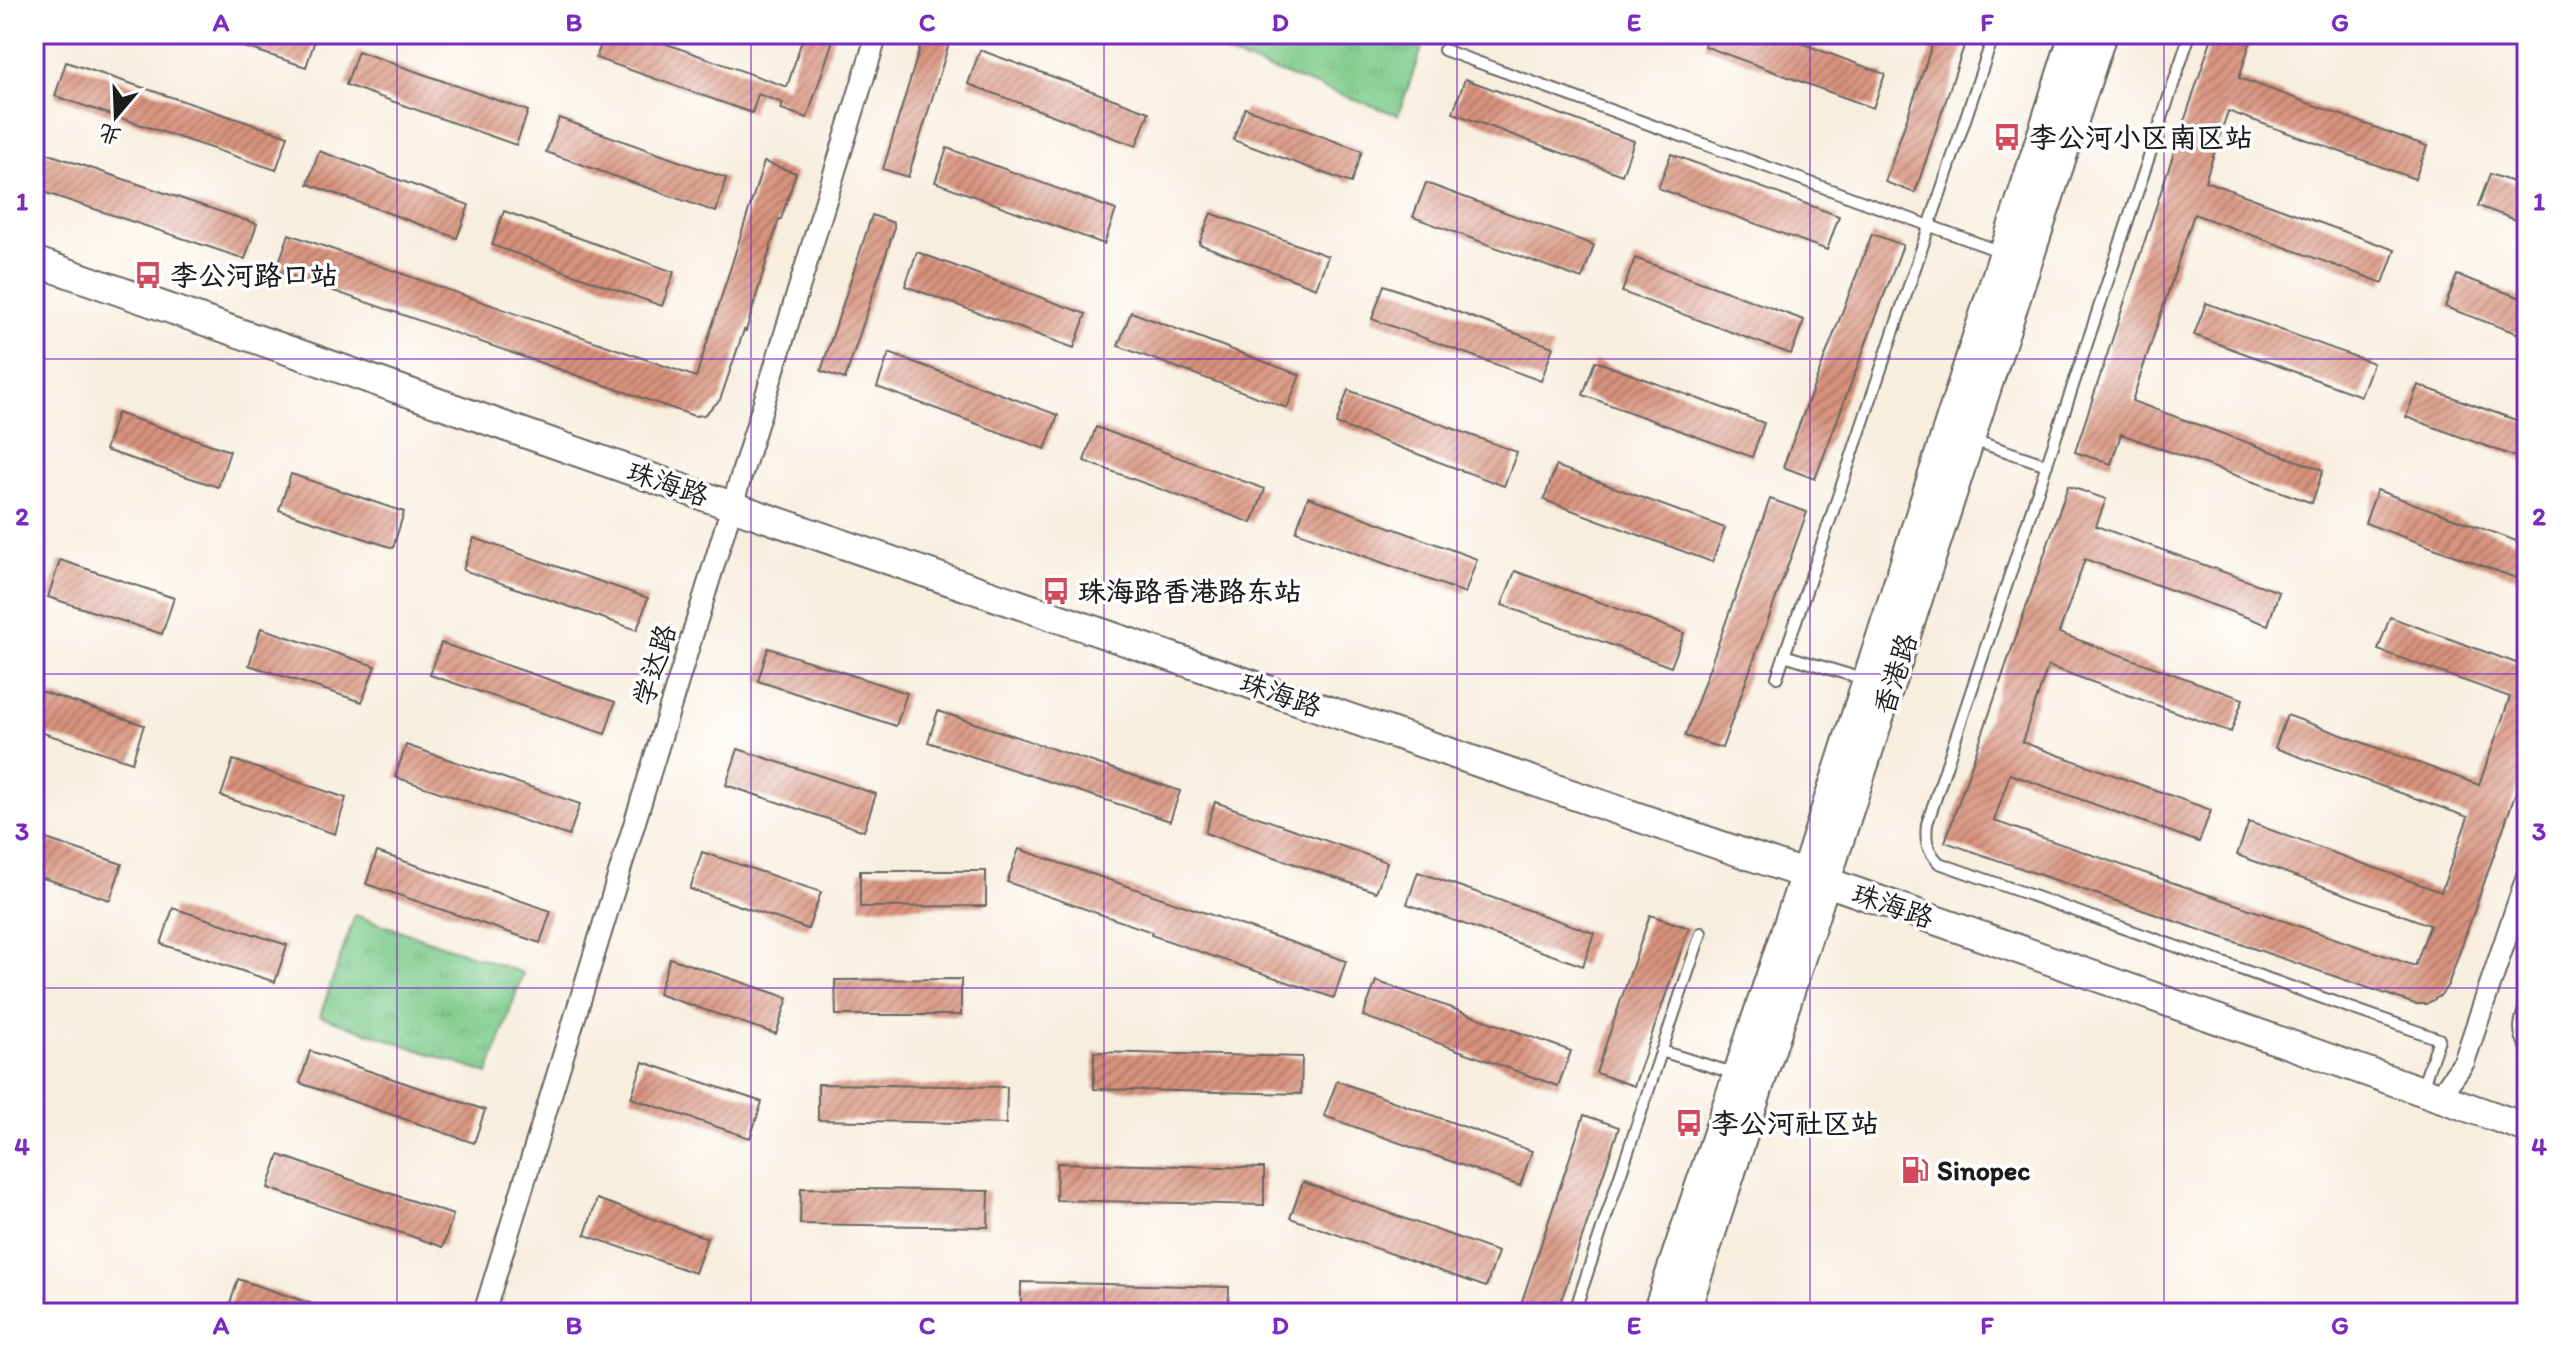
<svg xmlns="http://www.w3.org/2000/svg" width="2561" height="1347" viewBox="0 0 2561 1347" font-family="Itim,'LXGW WenKai TC',sans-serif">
	<defs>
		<pattern id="park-tufts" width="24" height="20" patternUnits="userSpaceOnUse" patternTransform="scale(2)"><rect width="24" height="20" fill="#7cca8a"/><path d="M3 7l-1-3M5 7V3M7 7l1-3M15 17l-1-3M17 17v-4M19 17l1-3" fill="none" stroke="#6bad76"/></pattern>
		<pattern id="building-hatch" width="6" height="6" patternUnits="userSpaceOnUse" patternTransform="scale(2)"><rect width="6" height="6" fill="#d8927d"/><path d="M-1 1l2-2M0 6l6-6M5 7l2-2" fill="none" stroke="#ae7666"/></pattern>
	</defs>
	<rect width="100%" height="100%" fill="#fff"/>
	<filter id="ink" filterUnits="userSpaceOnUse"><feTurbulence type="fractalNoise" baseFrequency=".0125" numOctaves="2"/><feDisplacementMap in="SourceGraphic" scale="16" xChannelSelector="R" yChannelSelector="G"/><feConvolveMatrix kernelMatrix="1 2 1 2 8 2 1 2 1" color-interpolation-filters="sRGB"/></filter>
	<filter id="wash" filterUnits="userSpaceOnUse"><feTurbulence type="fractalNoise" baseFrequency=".006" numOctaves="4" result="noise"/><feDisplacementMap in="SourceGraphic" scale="32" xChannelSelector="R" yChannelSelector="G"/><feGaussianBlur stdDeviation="1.8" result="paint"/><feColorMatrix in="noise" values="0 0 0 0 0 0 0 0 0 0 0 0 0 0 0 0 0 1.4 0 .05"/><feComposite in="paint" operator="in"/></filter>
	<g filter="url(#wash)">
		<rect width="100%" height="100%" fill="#f8eede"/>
		<path fill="url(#park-tufts)" stroke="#4c7353" stroke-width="2" d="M1233,34H1427L1398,115L1226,54Z
			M355,915L523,973L488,1074L320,1016Z"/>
		<g id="blocks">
			<path fill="url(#building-hatch)" d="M216,34H317L306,67L215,37Z
				M605,34H639L787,87L804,34H835L807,118L781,109L783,103L758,94L752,113L596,58Z
				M924,34H952L908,177L883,169Z
				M1708,34H1776L1885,74L1873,108L1704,46Z
				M1936,34H1968L1915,193L1885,182Z
				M2213,34H2253L2239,78L2427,146L2415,179L2228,111L2205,181L2395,250L2383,283L2194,214L2132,401L2323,470L2312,503L2121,434L2111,464L2075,452Z
				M980,50L1149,112L1136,146L968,84Z
				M358,51L528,111L516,145L346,85Z
				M66,62L288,136L276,170L55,96Z
				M1465,79L1634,141L1622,175L1453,113Z
				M1245,108L1362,151L1351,183L1233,140Z
				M559,118L726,178L716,212L546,152Z
				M947,148L1116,210L1104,244L935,182Z
				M34,149L257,224L245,259L34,189Z
				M319,151L469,205L457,238L308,184Z
				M1671,154L1839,216L1827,250L1658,188Z
				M764,162L796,173L781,219H779L746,331L744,330L720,400L704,415L694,416L276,271L289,234L696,377Z
				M2490,174L2527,187V224L2478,206Z
				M1426,183L1594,245L1582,279L1413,217Z
				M504,211L674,272L662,306L492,245Z
				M1211,213L1328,256L1316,288L1199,244Z
				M872,215L894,223V230L845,379L821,371Z
				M1872,234L1903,245L1815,479L1783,467Z
				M917,252L1086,314L1074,348L905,286Z
				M1635,258L1804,320L1791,354L1622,292Z
				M2457,275L2527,300V337L2445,307Z
				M1384,285L1553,347L1541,381L1372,319Z
				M2206,303L2373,363L2361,396L2194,335Z
				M1131,312L1300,375L1287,408L1118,346Z
				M889,353L1058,415L1045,449L877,387Z
				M1595,361L1764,423L1752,457L1583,395Z
				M2418,385L2527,424V461L2406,417Z
				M1348,390L1517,452L1504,486L1336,424Z
				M117,413L230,451L218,487L105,450Z
				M1096,427L1265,489L1252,523L1084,461Z
				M1556,466L1725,528L1712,562L1544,500Z
				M291,474L404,512L393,548L279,510Z
				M2068,486L2106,499L2096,526L2279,592L2268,625L2085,559L2059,633L2243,699L2231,732L2048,666L2022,742L2211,810L2199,842L2010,774L1994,821L2415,966L2430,925L2237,855L2249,822L2441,892L2468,817L2275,748L2287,715L2479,785L2510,697L2378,650L2390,617L2527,667V761L2448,985L2440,996L2426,1004H2415L1945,842Z
				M2377,490L2527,545V582L2365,523Z
				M1308,497L1477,559L1465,593L1296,531Z
				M1770,499L1807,512L1722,748L1685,736Z
				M474,538L648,598L637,630L463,570Z
				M60,560L174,598L162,634L48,597Z
				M1515,571L1684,633L1671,667L1502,605Z
				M261,628L375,666L362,702L249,665Z
				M441,643L615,702L605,734L430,675Z
				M768,648L907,693L896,726L758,681Z
				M34,689L144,725L132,762L34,730Z
				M938,711L1180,791L1170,821L928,742Z
				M406,745L580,804L569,836L395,777Z
				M738,749L876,794L864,831L726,785Z
				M233,760L346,798L335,834L221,796Z
				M1215,802L1387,862L1376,892L1205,833Z
				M34,835L122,864L110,900L34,875Z
				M1019,849L1346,961L1334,998L1151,935L1152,932L1007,882Z
				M377,852L551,911L540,943L366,884Z
				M702,852L821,892L808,929L690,889Z
				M860,871H986V906L860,907Z
				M1418,872L1594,933L1583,966L1407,904Z
				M173,908L287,945L275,982L161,944Z
				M1650,915L1689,928L1634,1086L1596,1073Z
				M670,958L788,998L776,1034L658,994Z
				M961,979V1015H836L835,980Z
				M1376,981L1571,1051L1558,1086L1363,1016Z
				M310,1051L485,1110L474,1143L300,1083Z
				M1094,1052L1302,1057L1301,1094L1094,1089Z
				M643,1062L762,1102L750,1138L631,1098Z
				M1337,1081L1532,1151L1520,1186L1324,1116Z
				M818,1084L1007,1087L1006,1124L818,1120Z
				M1584,1115L1619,1127L1557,1313H1518Z
				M279,1155L453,1215L443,1247L268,1188Z
				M1057,1163L1264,1168V1205L1056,1200Z
				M1303,1182L1498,1252L1486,1287L1290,1218Z
				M801,1188L989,1191L988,1227L800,1224Z
				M597,1199L707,1238L695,1273L585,1235Z
				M238,1279L330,1310L329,1313H227Z
				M1021,1282L1229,1287L1228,1313H1021Z"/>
		</g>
	</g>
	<g filter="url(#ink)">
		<use href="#blocks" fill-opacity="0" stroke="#696660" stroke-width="2"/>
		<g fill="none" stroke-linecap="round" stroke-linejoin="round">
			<g stroke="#696660" stroke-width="14">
				<path id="service" d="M2190,34L1927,824C1925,842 1927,850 1939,863L2439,1039L2422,1088
					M1444,50L2002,252
					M1973,440L2047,465
					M1784,655L1866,680
					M1777,677L1994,34
					M2527,1000C2521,1019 2515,1031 2527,1048
					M1661,1051L1736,1074
					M1574,1313L1701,933"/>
			</g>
			<g stroke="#696660" stroke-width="24">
				<path id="minor" d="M2439,1097L2464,1062L2527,876
					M484,1313L877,34"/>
			</g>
			<g stroke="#696660" stroke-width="32">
				<path id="secondary" d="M34,261L732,506L1827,882L2527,1128
					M1657,1313L1805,874L2074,34
					M1685,1313L2102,34"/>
			</g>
			<use href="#service" stroke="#fff" stroke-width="10"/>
			<use href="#minor" stroke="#fff" stroke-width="20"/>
			<use href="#secondary" stroke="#fff" stroke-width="28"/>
		</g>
	</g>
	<path fill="none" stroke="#7b2cbf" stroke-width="2" stroke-opacity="0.55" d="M397,34V1313M751,34V1313M1104,34V1313M1457,34V1313M1810,34V1313M2164,34V1313M34,359H2527M34,674H2527M34,988H2527"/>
	<defs>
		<g id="bus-bare" transform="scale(2.16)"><path d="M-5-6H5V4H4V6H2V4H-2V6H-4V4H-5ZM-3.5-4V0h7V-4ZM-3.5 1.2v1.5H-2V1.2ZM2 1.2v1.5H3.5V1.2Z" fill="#d1495b" stroke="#fff" stroke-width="2.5" paint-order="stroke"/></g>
		<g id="fuel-bare" transform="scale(2.16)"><path d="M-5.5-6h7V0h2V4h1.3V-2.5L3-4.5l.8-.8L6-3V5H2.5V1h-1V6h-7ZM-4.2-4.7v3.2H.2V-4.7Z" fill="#d1495b" stroke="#fff" stroke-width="2.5" paint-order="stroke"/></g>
	</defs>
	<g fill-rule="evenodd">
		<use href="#bus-bare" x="2007" y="137"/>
		<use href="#bus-bare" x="148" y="275"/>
		<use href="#bus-bare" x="1056" y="591"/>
		<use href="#bus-bare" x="1689" y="1123"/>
		<use href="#fuel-bare" x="1915" y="1170"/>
	</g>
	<g text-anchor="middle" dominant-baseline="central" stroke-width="7" stroke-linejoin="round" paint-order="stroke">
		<g font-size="28" font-weight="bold" fill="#1c1c1c" stroke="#fff" text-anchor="start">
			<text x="2029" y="137">李公河小区南区站</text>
			<text x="170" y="275">李公河路口站</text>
			<text x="1078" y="591">珠海路香港路东站</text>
			<text x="1711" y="1123">李公河社区站</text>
			<text x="1937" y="1170">Sinopec</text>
		</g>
		<g font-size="28" fill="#1c1c1c" stroke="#fff">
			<text transform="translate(668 483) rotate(19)">珠海路</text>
			<text transform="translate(654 665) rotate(-73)">学达路</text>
			<text transform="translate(1895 674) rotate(-72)">香港路</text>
			<text transform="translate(1281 694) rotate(19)">珠海路</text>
			<text transform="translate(1893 905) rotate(19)">珠海路</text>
		</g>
	</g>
	<rect width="2561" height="1347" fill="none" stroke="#fff" stroke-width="88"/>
	<g transform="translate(116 116) rotate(199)" stroke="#ffffff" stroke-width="6" paint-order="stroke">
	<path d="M0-6L14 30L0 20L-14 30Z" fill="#1c1c1c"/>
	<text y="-12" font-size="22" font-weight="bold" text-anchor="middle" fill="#1c1c1c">北</text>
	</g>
	<rect x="44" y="44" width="2473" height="1259" fill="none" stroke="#7b2cbf" stroke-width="3"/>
	<g font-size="26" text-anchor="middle" font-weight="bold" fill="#7b2cbf">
		<text x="221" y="31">A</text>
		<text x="574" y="31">B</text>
		<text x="927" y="31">C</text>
		<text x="1280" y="31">D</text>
		<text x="1634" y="31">E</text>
		<text x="1987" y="31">F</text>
		<text x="2340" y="31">G</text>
		<text x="22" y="210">1</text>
		<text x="2539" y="210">1</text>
		<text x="22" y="525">2</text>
		<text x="2539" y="525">2</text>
		<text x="22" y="840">3</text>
		<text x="2539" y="840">3</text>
		<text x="22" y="1155">4</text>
		<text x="2539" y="1155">4</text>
		<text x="221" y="1334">A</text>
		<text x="574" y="1334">B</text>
		<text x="927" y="1334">C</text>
		<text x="1280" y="1334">D</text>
		<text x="1634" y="1334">E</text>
		<text x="1987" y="1334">F</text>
		<text x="2340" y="1334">G</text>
	</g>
</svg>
